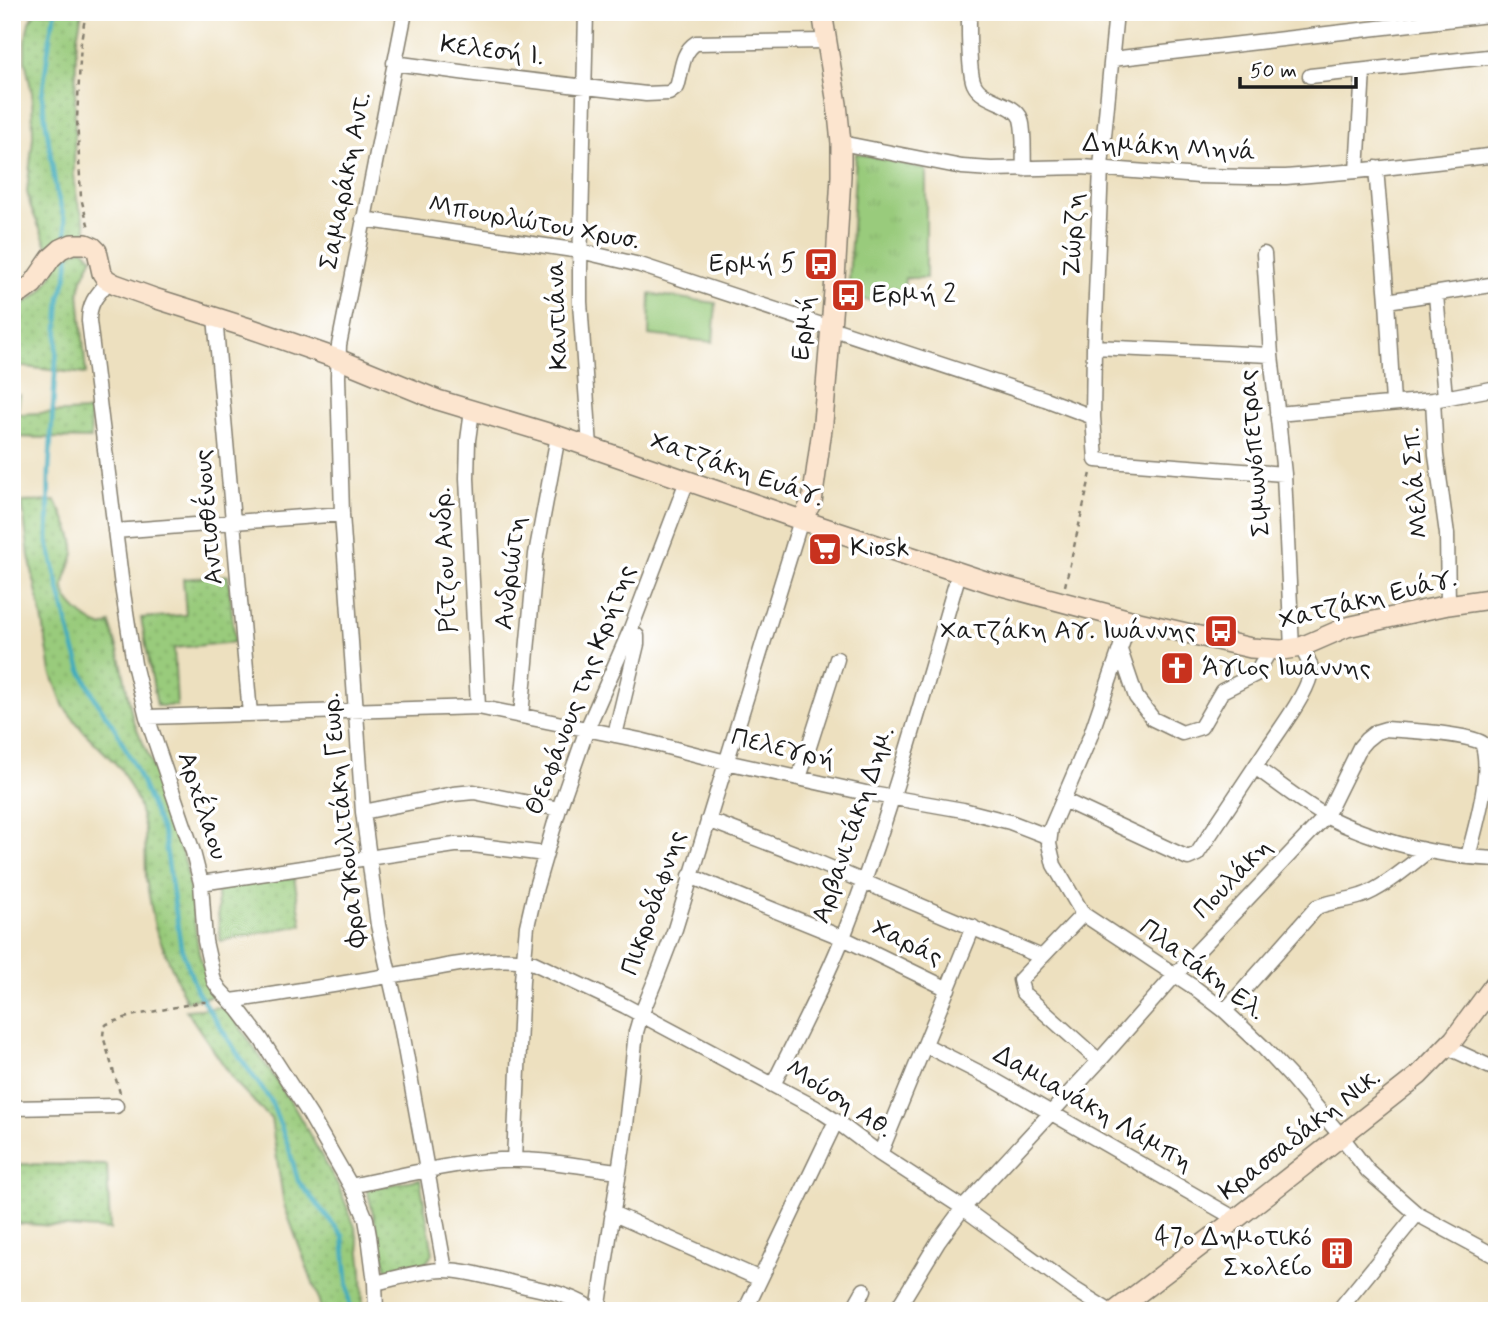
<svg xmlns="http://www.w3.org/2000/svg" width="1509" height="1323" viewBox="0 0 1509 1323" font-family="Mynerve,sans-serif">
	<defs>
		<pattern id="grass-dots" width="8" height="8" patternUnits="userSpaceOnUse" patternTransform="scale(1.75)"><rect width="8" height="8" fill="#99cb7b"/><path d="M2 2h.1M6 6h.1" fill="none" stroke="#83ae6a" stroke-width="1.8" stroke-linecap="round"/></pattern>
		<pattern id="park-tufts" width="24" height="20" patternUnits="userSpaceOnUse" patternTransform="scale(1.75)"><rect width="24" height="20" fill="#99cb7b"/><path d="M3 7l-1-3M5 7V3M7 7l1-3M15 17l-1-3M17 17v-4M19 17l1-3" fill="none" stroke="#83ae6a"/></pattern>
	</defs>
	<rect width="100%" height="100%" fill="#fff"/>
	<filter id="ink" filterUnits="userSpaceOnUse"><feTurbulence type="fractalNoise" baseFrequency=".0143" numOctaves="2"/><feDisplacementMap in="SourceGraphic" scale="14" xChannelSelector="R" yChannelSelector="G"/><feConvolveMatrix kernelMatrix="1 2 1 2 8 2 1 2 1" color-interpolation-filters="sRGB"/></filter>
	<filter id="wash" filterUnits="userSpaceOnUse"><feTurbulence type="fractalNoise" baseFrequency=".00686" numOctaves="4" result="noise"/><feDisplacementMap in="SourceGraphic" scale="28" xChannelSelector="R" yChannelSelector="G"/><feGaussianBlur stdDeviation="1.57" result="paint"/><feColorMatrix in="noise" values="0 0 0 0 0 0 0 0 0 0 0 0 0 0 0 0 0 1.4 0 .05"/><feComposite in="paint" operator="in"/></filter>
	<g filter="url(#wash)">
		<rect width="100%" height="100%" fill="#ede0bf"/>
		<path fill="url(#grass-dots)" stroke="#5a744c" stroke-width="2" d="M36,12H82L77,38L76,54L74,175L77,199L86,226V234C69,234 62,242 50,253L31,208L27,192L33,137L32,93L25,60V42L29,22Z
			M82,248L93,257L82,279L79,292L86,374L17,366L22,304C46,293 49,280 60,258Z
			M20,395L17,414L90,411L91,439L12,437V396Z
			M55,501C63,513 76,539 74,553C72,564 65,574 64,585C62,603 89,622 103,627L110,623L121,661L133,720L154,768L186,865L199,953L213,996L186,1001L155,928L146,879L145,830L137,800L121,769L84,732L64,707L51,672L43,622L29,556L22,502Z
			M228,575L235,642L174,648L177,706H157L141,618L186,615L183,579Z
			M294,877L302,925L220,941L217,894L218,888Z
			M222,1007L234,1018L293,1105L339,1187L355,1227L359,1245L362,1270L363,1311H321L318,1297L284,1205L271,1119L236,1083L186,1010Z
			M12,1164L107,1165L110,1230L12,1223Z
			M420,1179L433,1253L426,1263L387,1271L367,1189Z"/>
		<path fill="url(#park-tufts)" stroke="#5a744c" stroke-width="2" d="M856,153L926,169V278H905L903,302L848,299Z"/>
		<path fill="#99cb7b" stroke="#5a744c" stroke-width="2" d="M650,294L716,303L713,342L649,335Z"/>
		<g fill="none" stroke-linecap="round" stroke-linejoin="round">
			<path stroke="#3eabbd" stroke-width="4.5" d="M56,12L51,29L42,97L56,190L65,221L67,238
				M68,251C70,268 66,281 60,297L49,470L48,543L72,642L81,670L97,702L116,730L136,769L164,836L181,947L197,991L243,1062L271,1101L288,1145L298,1181L343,1236L350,1311"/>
		</g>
	</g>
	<g filter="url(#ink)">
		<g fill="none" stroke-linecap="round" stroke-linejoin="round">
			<g stroke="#847e6e" stroke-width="17">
				<path id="street" d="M405,12L339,345L338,377L342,514L363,812L378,925L401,1026L445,1270
					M586,12L580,270V302L590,447
					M969,12C969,28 968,71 974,84C983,103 1015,102 1021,119C1025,134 1023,154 1024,169
					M1116,12L1101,167L1094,347L1093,417L1096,460L1284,474
					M1112,59L1497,14
					M394,63L475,74L646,94L669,93L677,87C682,72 681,52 696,43L827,41
					M1310,76L1497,56
					M841,143L962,167L991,169L1082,167L1199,176L1247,177H1286L1357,171L1497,155
					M1376,168L1387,301L1393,403
					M1357,171L1363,71
					M363,219L580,251L640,265L1045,399L1093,417
					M1264,254L1271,355L1284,474L1292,649
					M109,281C97,295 89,302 89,321L122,586L134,664L147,717L193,852L201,883L205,941L214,981L220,990L239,1010L261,1039L310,1115L356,1195L366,1219L369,1236L375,1283L376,1311
					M1436,295L1445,397
					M1387,301L1497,284
					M215,317L250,714
					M1094,347L1271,355
					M1433,400L1436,455L1447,534L1448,605
					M472,411L468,440L467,478L478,707
					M1277,414L1433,400L1497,388
					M115,531L342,514
					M1130,620L1090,737L1051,828L1049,844L1054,865L1083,914L1195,988L1225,1011L1262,1046L1290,1076L1341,1136L1368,1171L1417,1214L1497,1257
					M1120,650L1136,697L1153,719L1182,733L1201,727L1222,691L1256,674L1270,650
					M521,716L536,554L558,436
					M147,717L478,707L640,740L726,762L866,793L963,810L1010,822L1049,837
					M615,735L637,644V636L630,631
					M1255,767C1278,783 1301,802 1326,816C1338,823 1352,828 1365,833C1408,849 1451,857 1497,859
					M799,778L837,659
					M1063,800L1188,858L1197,854C1221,818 1245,782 1269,746C1281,728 1305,696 1310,676C1314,662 1303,657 1303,646
					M363,812L453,794L474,792L559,809
					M708,820L805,857L1042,957
					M690,876L843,938L948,989
					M201,883L455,845H473L545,854
					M1083,914L1020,980L1023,993L1099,1061
					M231,1001C292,992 352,982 412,972C447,967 500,953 534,963L625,1006L816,1108L836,1121L880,1154L963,1208L1074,1289L1109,1311
					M1225,1011L1317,907C1332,901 1346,901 1361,896C1381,890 1410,865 1427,852
					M925,1045L994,1080L1236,1219
					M1447,1047L1497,1070
					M773,1085C797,1036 823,987 843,937C890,818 923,695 959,573
					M12,1108L116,1106
					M880,1154L973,927
					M514,1160L522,980L527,926L536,887L559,809L587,729L630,631L687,481
					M351,1186C400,1176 450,1163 500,1160C539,1158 579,1166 618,1171
					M612,1213L760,1279
					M375,1283C398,1278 422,1270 444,1270C467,1270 491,1278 513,1283C540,1290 572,1293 594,1311
					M598,1311L626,1125L636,1032L641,1015L657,976L675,929L801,520
					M745,1311L836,1121
					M852,1311L864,1290
					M896,1311L938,1242L963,1208L1099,1061L1175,975L1326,816L1360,747L1366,740L1376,732L1386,729C1409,731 1464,733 1482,743C1493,772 1475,828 1468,857
					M1338,1311L1417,1214"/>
			</g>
			<g stroke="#847e6e" stroke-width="22">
				<path id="secondary" d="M12,295L22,292L33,284L51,258L61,249L72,244H86L93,247L97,251L102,273L106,279L115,284L154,298L249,328L338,359L438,400L558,436L801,520L991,583L1130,620L1251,648L1282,650L1301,647L1347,627L1448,605L1497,598
					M801,520L812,502L823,422L835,279L841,176V143L837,104L822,12
					M1115,1311L1236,1219L1419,1075L1454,1039L1497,981"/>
			</g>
			<path stroke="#847e6e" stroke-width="2.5" stroke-dasharray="5 5" stroke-linecap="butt" d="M86,12L81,41L77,119L81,198L89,228
				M1065,586L1091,473
				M120,1093L103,1036L104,1027L107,1024L131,1016L201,1002H211"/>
			<use href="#street" stroke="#fff" stroke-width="14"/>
			<use href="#secondary" stroke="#fce5cf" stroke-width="19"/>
		</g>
	</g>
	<defs>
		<g id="bus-square" transform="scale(1.75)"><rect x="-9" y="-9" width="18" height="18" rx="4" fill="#c8321e" stroke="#fff"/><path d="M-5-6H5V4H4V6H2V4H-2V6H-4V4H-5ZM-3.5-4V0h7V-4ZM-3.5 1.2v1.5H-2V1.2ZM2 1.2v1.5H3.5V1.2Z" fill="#fff"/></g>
		<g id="supermarket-square" transform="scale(1.75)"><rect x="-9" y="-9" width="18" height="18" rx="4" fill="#c8321e" stroke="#fff"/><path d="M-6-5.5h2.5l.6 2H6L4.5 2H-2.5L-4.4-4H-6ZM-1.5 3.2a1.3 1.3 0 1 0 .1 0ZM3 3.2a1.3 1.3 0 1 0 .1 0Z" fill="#fff"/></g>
		<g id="church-square" transform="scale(1.75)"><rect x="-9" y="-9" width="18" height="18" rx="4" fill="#c8321e" stroke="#fff"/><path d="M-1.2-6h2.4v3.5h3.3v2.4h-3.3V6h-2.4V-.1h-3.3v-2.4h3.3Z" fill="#fff"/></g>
		<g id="building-square" transform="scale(1.75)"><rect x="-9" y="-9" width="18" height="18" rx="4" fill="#c8321e" stroke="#fff"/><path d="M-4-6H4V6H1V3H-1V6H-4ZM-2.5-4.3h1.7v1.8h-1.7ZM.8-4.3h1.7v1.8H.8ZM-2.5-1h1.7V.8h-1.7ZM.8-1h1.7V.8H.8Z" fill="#fff"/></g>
	</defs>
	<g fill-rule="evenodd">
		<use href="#bus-square" x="821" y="264"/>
		<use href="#bus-square" x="848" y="295"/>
		<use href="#supermarket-square" x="825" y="549"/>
		<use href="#bus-square" x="1221" y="631"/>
		<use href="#church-square" x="1177" y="668"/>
		<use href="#building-square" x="1337" y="1253"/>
	</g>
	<g text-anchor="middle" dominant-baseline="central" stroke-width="7" stroke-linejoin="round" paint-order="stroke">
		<g font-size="26" fill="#1c1c1c" stroke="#fff">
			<text transform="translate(492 51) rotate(7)">Κελεσή Ι.</text>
			<text transform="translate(1169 148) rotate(3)">Δημάκη Μηνά</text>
			<text transform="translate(346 181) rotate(-79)">Σαμαράκη Αντ.</text>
			<text transform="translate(534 223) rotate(10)">Μπουρλώτου Χρυσ.</text>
			<text transform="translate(1074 235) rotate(-88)">Ζώρζη</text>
			<text transform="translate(558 315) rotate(-92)">Καντιάνα</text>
			<text transform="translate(804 328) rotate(-85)">Ερμή</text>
			<text transform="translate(1255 453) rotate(-95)">Σιμωνόπετρας</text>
			<text transform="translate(737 470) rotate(19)">Χατζάκη Ευάγ.</text>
			<text transform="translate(1416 483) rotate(-95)">Μελά Σπ.</text>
			<text transform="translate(209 517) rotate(-95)">Αντισθένους</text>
			<text transform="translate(446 560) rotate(-93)">Ρίτζου Ανδρ.</text>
			<text transform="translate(511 573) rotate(-83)">Ανδριώτη</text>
			<text transform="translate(1368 600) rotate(-14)">Χατζάκη Ευάγ.</text>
			<text transform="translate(581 690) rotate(-69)">Θεοφάνους της Κρήτης</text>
			<text transform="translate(783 749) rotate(13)">Πελεγρή</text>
			<text transform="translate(202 806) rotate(72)">Αρχέλαου</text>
			<text transform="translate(344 820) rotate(-96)">Φραγκουλιτάκη Γεωρ.</text>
			<text transform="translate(854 825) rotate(-71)">Αρβανιτάκη Δημ.</text>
			<text transform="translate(1233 879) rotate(-46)">Πουλάκη</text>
			<text transform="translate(654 903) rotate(-71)">Πικροδάφνης</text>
			<text transform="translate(907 943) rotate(26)">Χαράς</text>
			<text transform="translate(1202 970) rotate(37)">Πλατάκη Ελ.</text>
			<text transform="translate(839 1099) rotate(33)">Μούση Αθ.</text>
			<text transform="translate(1093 1109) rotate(30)">Δαμιανάκη Λάμπη</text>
			<text transform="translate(1300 1135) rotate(-38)">Κρασσαδάκη Νικ.</text>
		</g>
		<g font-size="26" fill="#1c1c1c" stroke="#fff" text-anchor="end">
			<text x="796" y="264">Ερμή 5</text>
			<text x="872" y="295" text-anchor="start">Ερμή 2</text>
			<text x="850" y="549" text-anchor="start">Kiosk</text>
			<text x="1196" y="631">Χατζάκη Αγ. Ιωάννης</text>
			<text x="1202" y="668" text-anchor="start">Άγιος Ιωάννης</text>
			<text x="1312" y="1238">47ο Δημοτικό<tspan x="1312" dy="30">Σχολείο</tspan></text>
		</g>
	</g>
	<rect width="1509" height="1323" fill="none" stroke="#fff" stroke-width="42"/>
	<path d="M1240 77v10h116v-10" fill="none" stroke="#1c1c1c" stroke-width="3.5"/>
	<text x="1250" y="77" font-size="21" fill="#1c1c1c" stroke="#ffffff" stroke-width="5" paint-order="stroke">50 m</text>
</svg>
